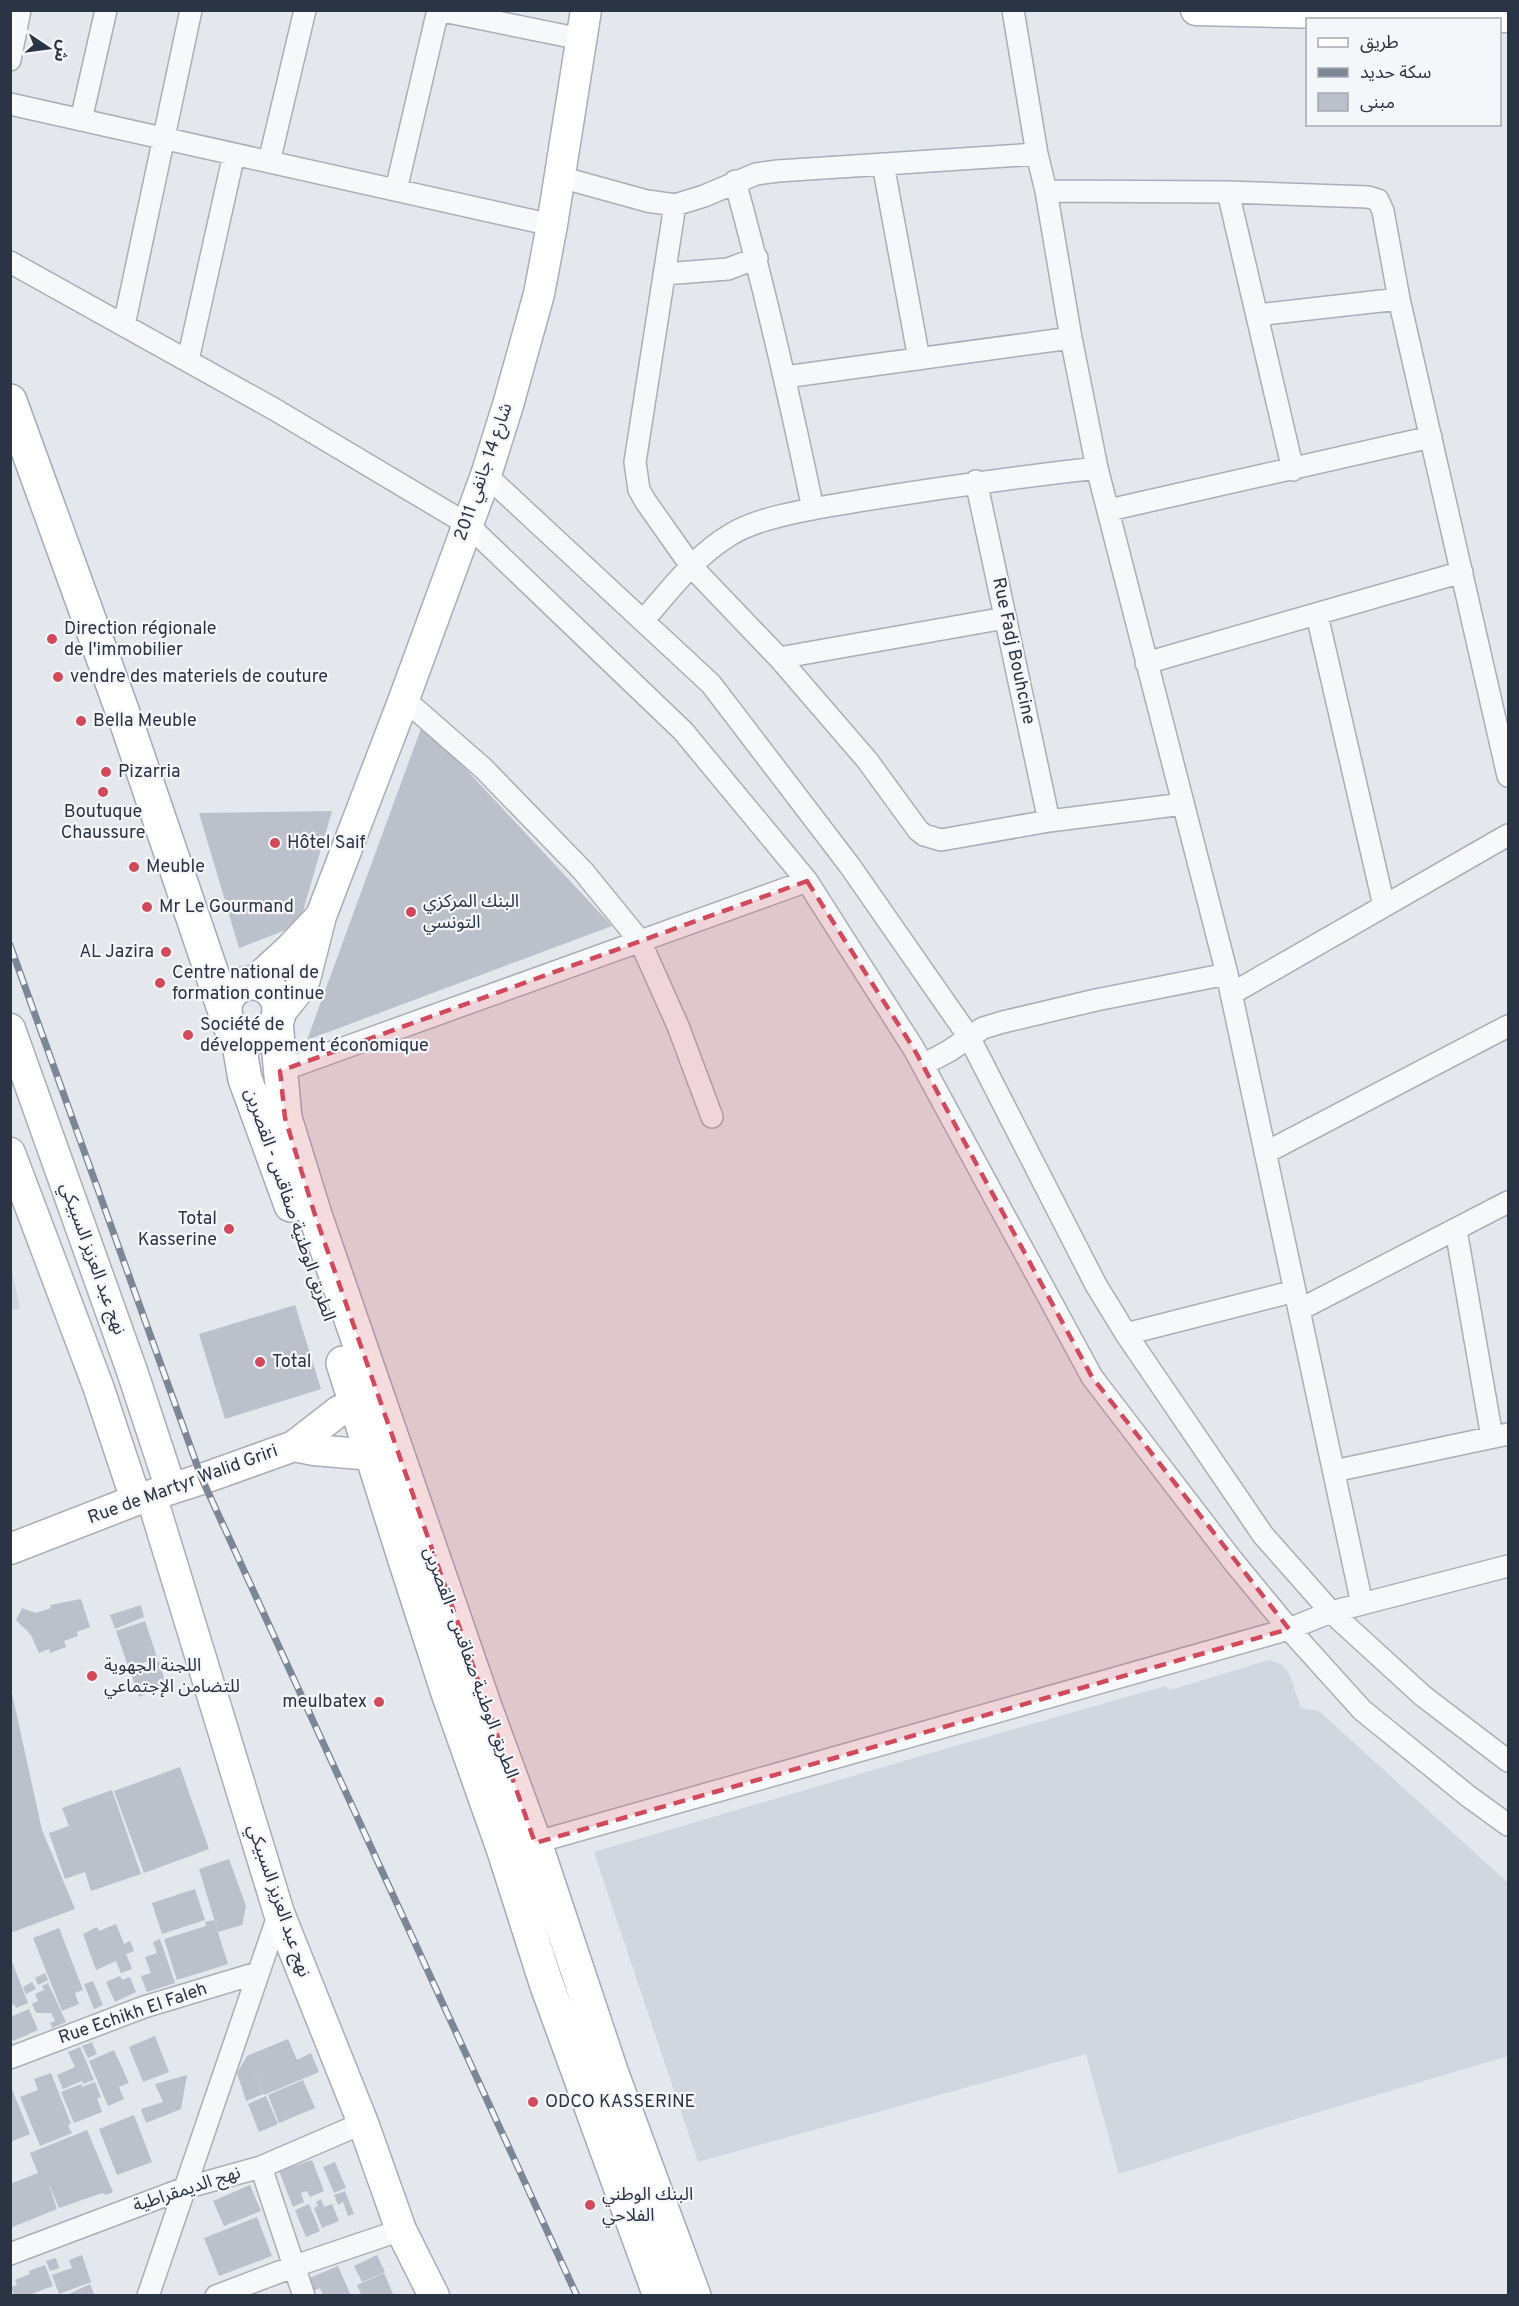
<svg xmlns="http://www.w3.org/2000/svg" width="1519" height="2306" viewBox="0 0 1519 2306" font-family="Overpass,'Noto Sans Arabic',sans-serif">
	<rect width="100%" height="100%" fill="#e4e7ec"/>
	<path fill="#d2d6de" d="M11,1266L20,1308L11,1311H10Z
		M1269,1660L1281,1664L1289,1673L1301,1708L1319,1711L1508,1883V2056L1255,2131L1119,2174L1086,2054L698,2162L594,1852L955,1746L1165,1686L1170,1690Z"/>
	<path fill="#bbc0ca" d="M423,723L612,926L307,1040Z
		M332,811L299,925L239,948L199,813Z
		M295,1305L321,1389L225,1419L199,1334Z
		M81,1599L90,1627L77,1632L78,1636L64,1641L66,1647L50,1653L49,1649L39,1653L31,1635L16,1620L22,1608L36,1613L51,1608L50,1605Z
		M141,1605L144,1617L115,1629L110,1615Z
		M145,1621L157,1657L129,1669L116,1631Z
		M159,1661L166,1685L139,1697L130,1671Z
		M11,1689L42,1830L75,1909L10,1933Z
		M180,1767L209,1849L144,1873L114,1791Z
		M112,1790L141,1874L91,1891L85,1872L65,1879L49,1833L69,1826L62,1808Z
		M229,1859L246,1906L242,1925L218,1932L199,1869Z
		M195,1889L205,1920L162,1934L152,1903Z
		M214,1920L228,1964L177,1980L164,1939L206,1926L205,1922Z
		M116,1924L124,1944L130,1941L134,1951L126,1954L132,1969L121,1973L116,1961L96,1970L83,1934L97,1927L99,1931Z
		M59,1928L83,1990L75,1993L79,2004L62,2011L33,1938Z
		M160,1939L175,1983L147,1992L141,1976L151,1973L145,1957L157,1953L153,1942Z
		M11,1959L28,2003L16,2008L14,2004L10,2005Z
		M45,1973L48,1980L38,1985L35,1978Z
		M120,1976L122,1980L130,1977L136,1992L115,2002L106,1982Z
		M93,1981L103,2005L94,2009L84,1984Z
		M32,1982L36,1989L26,1994L23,1987Z
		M48,1983L66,2022L52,2028L50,2023L55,2021L51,2013H36L32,2004L38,2001L35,1994L44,1990L42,1986Z
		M29,2009L38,2030L13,2041L10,2034V2017Z
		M155,2036L169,2072L143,2082L129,2047Z
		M288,2039L297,2060L311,2053L319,2072L264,2095L252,2066L263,2094L246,2101L237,2073L247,2056Z
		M92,2042L97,2054L88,2058L82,2046Z
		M80,2047L94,2080L83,2084L82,2081L63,2089L57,2075L75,2067L68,2052Z
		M114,2050L129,2083L119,2087L124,2099L108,2106L89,2061Z
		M51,2073L71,2124L68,2125L72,2133L40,2146L20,2097L38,2090L34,2079Z
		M187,2075L181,2109L146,2123L141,2109L163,2102L155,2084Z
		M303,2080L315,2108L279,2123L268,2095Z
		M95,2082L101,2097L97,2098L102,2112L74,2123L61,2092L81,2084L82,2087Z
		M10,2084L30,2134L10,2142Z
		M266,2096L278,2124L259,2132L248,2104Z
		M134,2115L152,2162L117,2175L99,2129Z
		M87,2130L113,2192L106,2195L102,2193L59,2208L48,2182L57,2209L10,2228V2184L38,2173L30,2153Z
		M312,2160L324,2191L310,2197L307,2191L301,2193L304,2202L293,2207L279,2171Z
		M335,2162L346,2188L334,2193L323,2167Z
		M250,2185L261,2211L224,2226L213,2201Z
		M345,2191L354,2214L348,2216L343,2202L338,2205L334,2195Z
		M321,2199L324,2207L332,2204L339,2221L322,2228L314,2208L318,2206L316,2202Z
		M309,2204L320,2231L306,2237L295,2210Z
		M257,2217L272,2256L219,2276L204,2238Z
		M82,2255L91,2282L59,2294L52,2275L72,2268L69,2260Z
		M377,2255L385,2272L362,2282L354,2266Z
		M56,2258L59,2268L50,2271L46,2261Z
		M45,2265L53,2286L26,2296H14L11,2287L17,2285L15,2280L30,2274L29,2271Z
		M338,2266L351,2296H323L320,2288L308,2293L307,2279Z
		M384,2273L394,2296H362L357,2285Z
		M90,2284L95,2296H65Z"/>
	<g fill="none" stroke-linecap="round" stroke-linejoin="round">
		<g stroke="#a9aeb7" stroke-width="24">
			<path id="street" d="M438,10L581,39
				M1013,10L1037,154L1046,191L1071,338L1097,468L1227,974L1362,1604
				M10,60L20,10
				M10,104L552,225
				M81,120L106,10
				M269,162L305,10
				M883,164L919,359
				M560,177L647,201L675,205L704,196L756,174L778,171L1037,154
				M735,181C765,290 790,399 813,509
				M396,190L438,10
				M1046,191L1228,192L1368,197L1378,200L1383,211L1399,299L1508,776
				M1228,192L1293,470
				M675,205L635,462L639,490L646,502L691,566L779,658L867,760L918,830L924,835L941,840L1049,821L1183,804
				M10,262L274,409L467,524L683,731L807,881L914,1049L1092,1377L1233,1561L1289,1629L1362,1710L1468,1796L1508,1825
				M664,274L728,269L757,258
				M1257,315L1399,299
				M124,325L191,10
				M188,360L234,154
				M785,377L1071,338
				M486,475L711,684L850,866L969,1037L1096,1285L1126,1334L1263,1535L1331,1612L1423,1696L1508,1761
				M976,481L1049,821
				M1109,510L1431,437
				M1317,615L1384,906
				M643,621C670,590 695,556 730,535C762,515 820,508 858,501C938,488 1017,477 1097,468
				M779,658L1005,618
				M1146,663L1462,572
				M404,699L483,768L583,871L640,941L678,1026L712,1117
				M1231,994L1508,835
				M923,1065L949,1051L983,1028L1003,1022L1096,1000L1227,974
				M280,1071L807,881
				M1265,1153L1508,1026
				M1456,1230L1492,1437
				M1299,1310L1508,1202
				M1126,1334L1295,1291
				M1334,1471L1508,1434
				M523,1846L1289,1629L1331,1612L1508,1566
				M10,2058L144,2007L257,1973
				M261,2167L304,2296
				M10,2254L185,2188L261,2167L363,2123
				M148,2296L279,1913
				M216,2296L295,2266L401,2230"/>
		</g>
		<g stroke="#a9aeb7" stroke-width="33">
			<path id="secondary" d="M1196,10L1508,17
				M254,982L290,949L321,916
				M279,1014L300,988L305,979L321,916L404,699L486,475L508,405L539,294L552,225L586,10
				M10,1029L132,1371L171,1489
				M10,1153L98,1386L136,1500
				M294,1446L339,1411L377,1395
				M151,1495L279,1913L363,2123L401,2230L434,2296
				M10,1549L136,1500L202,1479L294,1446L314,1450L372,1455L392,1448"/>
		</g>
		<g stroke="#a3abb8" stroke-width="36">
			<path id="primary" d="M10,401L127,724L224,1009
				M225 1010a27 27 0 1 1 54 0a27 27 0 1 1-54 0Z
				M276,1022L285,1118L315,1215L485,1707L535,1843L612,2074L694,2296
				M237,1033L245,1079L291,1205
				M343,1363L405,1560L447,1690L504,1851L546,1983L660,2296"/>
		</g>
		<use href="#street" stroke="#f7f8fa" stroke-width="21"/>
		<use href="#secondary" stroke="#fff" stroke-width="30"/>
		<use href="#primary" stroke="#fff" stroke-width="33"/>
		<g stroke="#7d8696" stroke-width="7">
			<path id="rail" d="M10,945L202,1479L577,2296"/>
		</g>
		<use href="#rail" stroke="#f4f6f9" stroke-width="4.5" stroke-dasharray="14" stroke-linecap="butt"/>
	</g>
	<path fill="#d1495b" fill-opacity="0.2" stroke="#d1495b" stroke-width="4.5" stroke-dasharray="12 8" stroke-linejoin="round" d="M807,881L914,1049L1092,1377L1289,1629L535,1843L315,1215L285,1118L280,1071Z"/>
	<g fill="#d1495b" stroke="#f4f6f9" stroke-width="2">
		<circle cx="52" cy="639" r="6"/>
		<circle cx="58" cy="677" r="6"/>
		<circle cx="81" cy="721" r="6"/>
		<circle cx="106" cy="772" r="6"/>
		<circle cx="103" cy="792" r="6"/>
		<circle cx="275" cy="843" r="6"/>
		<circle cx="134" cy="867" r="6"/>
		<circle cx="147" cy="907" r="6"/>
		<circle cx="411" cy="912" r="6"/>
		<circle cx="166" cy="952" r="6"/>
		<circle cx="160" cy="983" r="6"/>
		<circle cx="188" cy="1035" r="6"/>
		<circle cx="229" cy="1229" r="6"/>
		<circle cx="260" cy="1362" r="6"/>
		<circle cx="92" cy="1676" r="6"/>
		<circle cx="379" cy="1702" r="6"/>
		<circle cx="533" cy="2102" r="6"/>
		<circle cx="590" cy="2205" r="6"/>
	</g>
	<g text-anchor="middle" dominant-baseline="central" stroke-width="4.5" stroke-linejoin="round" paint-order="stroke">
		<g font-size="18" fill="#2b3445" stroke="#f4f6f9">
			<text transform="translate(484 472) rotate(-71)">شارع 14 جانفي 2011</text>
			<text transform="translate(1013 651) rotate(78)">Rue Fadj Bouhcine</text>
			<text transform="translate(289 1205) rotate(71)">الطريق الوطنية صفاقس - القصرين</text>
			<text transform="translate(92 1259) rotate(70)">نهج عبد العزيز السبيكي</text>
			<text transform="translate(183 1485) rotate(-20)">Rue de Martyr Walid Griri</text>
			<text transform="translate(470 1663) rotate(70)">الطريق الوطنية صفاقس - القصرين</text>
			<text transform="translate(278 1901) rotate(71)">نهج عبد العزيز السبيكي</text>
			<text transform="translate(133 2014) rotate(-19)">Rue Echikh El Faleh</text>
			<text transform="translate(187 2190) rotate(-18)">نهج الديمقراطية</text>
		</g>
		<g font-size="18" fill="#2b3445" stroke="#f4f6f9" text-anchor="start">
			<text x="64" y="629">Direction régionale<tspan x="64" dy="21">de l'immobilier</tspan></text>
			<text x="70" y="677">vendre des materiels de couture</text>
			<text x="93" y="721">Bella Meuble</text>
			<text x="118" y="772">Pizarria</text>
			<text x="103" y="812" text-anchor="middle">Boutuque<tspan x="103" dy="21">Chaussure</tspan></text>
			<text x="287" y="843">Hôtel Saif</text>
			<text x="146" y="867">Meuble</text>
			<text x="423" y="902">البنك المركزي<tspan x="423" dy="21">التونسي</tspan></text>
			<text x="159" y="907">Mr Le Gourmand</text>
			<text x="154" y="952" text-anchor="end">AL Jazira</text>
			<text x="172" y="973">Centre national de<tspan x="172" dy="21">formation continue</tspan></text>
			<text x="200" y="1025">Société de<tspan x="200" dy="21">développement économique</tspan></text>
			<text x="217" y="1219" text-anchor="end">Total<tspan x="217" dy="21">Kasserine</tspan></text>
			<text x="272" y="1362">Total</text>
			<text x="104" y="1666">اللجنة الجهوية<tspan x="104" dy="21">للتضامن الإجتماعي</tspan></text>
			<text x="367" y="1702" text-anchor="end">meulbatex</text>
			<text x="545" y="2102">ODCO KASSERINE</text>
			<text x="602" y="2195">البنك الوطني<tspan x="602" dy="21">الفلاحي</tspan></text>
		</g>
	</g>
	<rect width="1519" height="2306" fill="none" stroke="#2b3445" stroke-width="24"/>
	<rect x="1306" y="18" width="195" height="108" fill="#f4f6f9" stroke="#a4a8b1" stroke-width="1.5"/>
	<rect x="1318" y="38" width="30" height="9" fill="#ffffff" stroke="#a4a8b1" stroke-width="1.5"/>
	<text x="1360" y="48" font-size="18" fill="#2b3445">طريق</text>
	<rect x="1318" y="68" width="30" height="9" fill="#7d8696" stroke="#a4a8b1" stroke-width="1.5"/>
	<text x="1360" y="78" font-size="18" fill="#2b3445">سكة حديد</text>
	<rect x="1318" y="93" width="30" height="18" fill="#bbc0ca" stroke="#a4a8b1" stroke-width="1.5"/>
	<text x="1360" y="108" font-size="18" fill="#2b3445">مبنى</text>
	<g transform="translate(48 48) rotate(103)" stroke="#f4f6f9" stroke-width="4.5" paint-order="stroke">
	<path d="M0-4.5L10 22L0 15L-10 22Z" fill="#2b3445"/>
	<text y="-9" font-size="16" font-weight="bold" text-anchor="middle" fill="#2b3445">ش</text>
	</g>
</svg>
